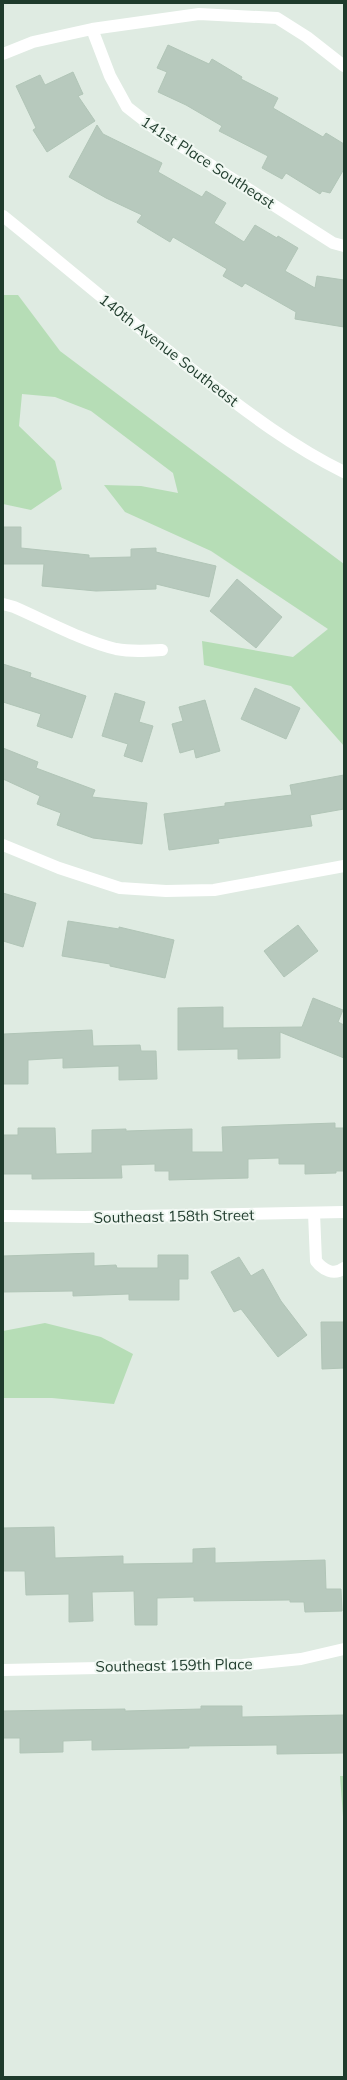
<svg xmlns="http://www.w3.org/2000/svg" width="347" height="2080" viewBox="0 0 347 2080" font-family="Mulish,sans-serif">
	<rect width="100%" height="100%" fill="#dfebe2"/>
	<path fill="#b6ddb6" d="M3,295H18L60,351L344,564V746L291,686L204,665L202,641L293,657L328,629L211,551L125,512L104,485L141,486L178,493L173,473L91,411L55,397L22,394L19,426L55,461L62,489L31,510L3,504Z
		M45,1323L101,1337L133,1354L114,1404L52,1398H3V1331Z
		M340,1776H344V1830Z"/>
	<path fill="#b7c9bd" stroke="#b1c5b7" d="M168,45L209,64L212,59L242,77L241,79L278,98L273,108L323,137L326,133L344,144V169L330,193L322,191L320,194L286,173L282,179L262,168L268,156L219,131L222,126L186,105L158,92L167,72L157,68Z
		M73,72L83,94L78,96L95,121L47,152L33,130L36,128L16,86L40,75L45,85Z
		M97,125L103,134L162,163L158,172L202,197L206,191L226,203L214,223L244,242L255,225L277,238L278,236L298,248L285,271L315,288L317,276L344,280V327L295,319L296,312L245,283L242,287L223,276L227,269L173,237L170,242L137,222L142,215L106,198L69,177Z
		M3,527H21V548L89,555V558L131,557V549L156,548V552L216,566L209,597L156,584V589L96,591L42,586L44,564H3Z
		M237,579L282,617L256,648L210,611Z
		M3,664L31,673L30,677L86,696L72,738L37,726L41,714L3,702Z
		M255,688L300,708L286,739L241,719Z
		M115,693L145,702L139,722L153,726L142,762L124,756L128,744L102,736Z
		M205,700L220,751L196,758L194,749L180,753L172,724L183,721L179,707Z
		M3,748L38,762L36,768L95,790L92,797L147,803L142,844L93,838L57,825L61,813L37,804L40,796L3,779Z
		M344,775V809L310,815L312,826L218,839L219,843L169,850L164,814L225,806V803L292,795L290,785Z
		M3,893L36,903L23,947L3,941Z
		M68,921L119,929V927L174,940L165,978L110,966V964L62,956Z
		M298,925L318,951L284,977L264,951Z
		M313,998L343,1010L338,1022L344,1025V1058L280,1032V1058L238,1059V1049L178,1050V1008L223,1007V1028L302,1027Z
		M92,1030L93,1046L140,1045L141,1051H156L157,1079L119,1080V1066L63,1068V1058L28,1060V1084H3L4,1034Z
		M335,1123V1128H344V1171H336V1173L305,1174V1164H279V1158L248,1159V1178L169,1180V1171H155V1164L121,1165L122,1178L32,1179V1174H3V1135H18V1128H55L56,1154L92,1153V1130L126,1129V1131L192,1129V1152H223L222,1127Z
		M94,1253V1266L116,1265L117,1268H158V1255H188V1279H179V1300H129V1294L73,1296V1291L3,1292V1256Z
		M239,1257L251,1276L263,1269L281,1301L307,1335L278,1357L241,1309L234,1312L211,1272Z
		M321,1322H344V1368L322,1369Z
		M54,1527L55,1558L123,1556V1564L193,1563V1549L215,1548V1563L325,1560L326,1589H341L342,1611L305,1612L304,1602H290V1600L194,1601V1597L157,1598V1625H135L134,1591L92,1592L93,1621L69,1622V1594L26,1595L25,1571H3V1528Z
		M201,1706H242V1717L344,1715V1753L277,1754V1745L189,1746V1748L92,1750V1740L63,1741V1752L20,1753V1738H3V1711L125,1709V1711L201,1709Z"/>
	<g fill="none" stroke-linecap="round" stroke-linejoin="round">
		<path stroke="#fff" stroke-width="12" d="M92,29L110,76L127,107L159,132L333,243L344,246
			M3,54L33,42L92,29L199,14L277,18L307,37L344,66
			M3,604L14,607C44,620 85,642 116,649C131,652 146,651 162,650
			M3,845L59,868L120,888L166,891L214,890L344,866
			M314,1213L316,1261C323,1270 334,1276 344,1268
			M3,1216L84,1217L344,1212
			M3,1670L242,1665L301,1659L344,1649"/>
		<path stroke="#fff" stroke-width="12" d="M3,216C70,270 135,326 203,378C248,413 293,447 344,472"/>
	</g>
	<g text-anchor="middle" dominant-baseline="central" stroke-width="4" stroke-linejoin="round" paint-order="stroke">
		<g font-size="15" fill="#1f3b2c" stroke="#eff7f1">
			<text transform="translate(208 162) rotate(33)">141st Place Southeast</text>
			<text transform="translate(169 350) rotate(38)">140th Avenue Southeast</text>
			<text transform="translate(174 1216) rotate(-1)">Southeast 158th Street</text>
			<text transform="translate(174 1665) rotate(-1)">Southeast 159th Place</text>
		</g>
	</g>
	<rect width="347" height="2080" fill="none" stroke="#1f3b2c" stroke-width="8"/>
</svg>
